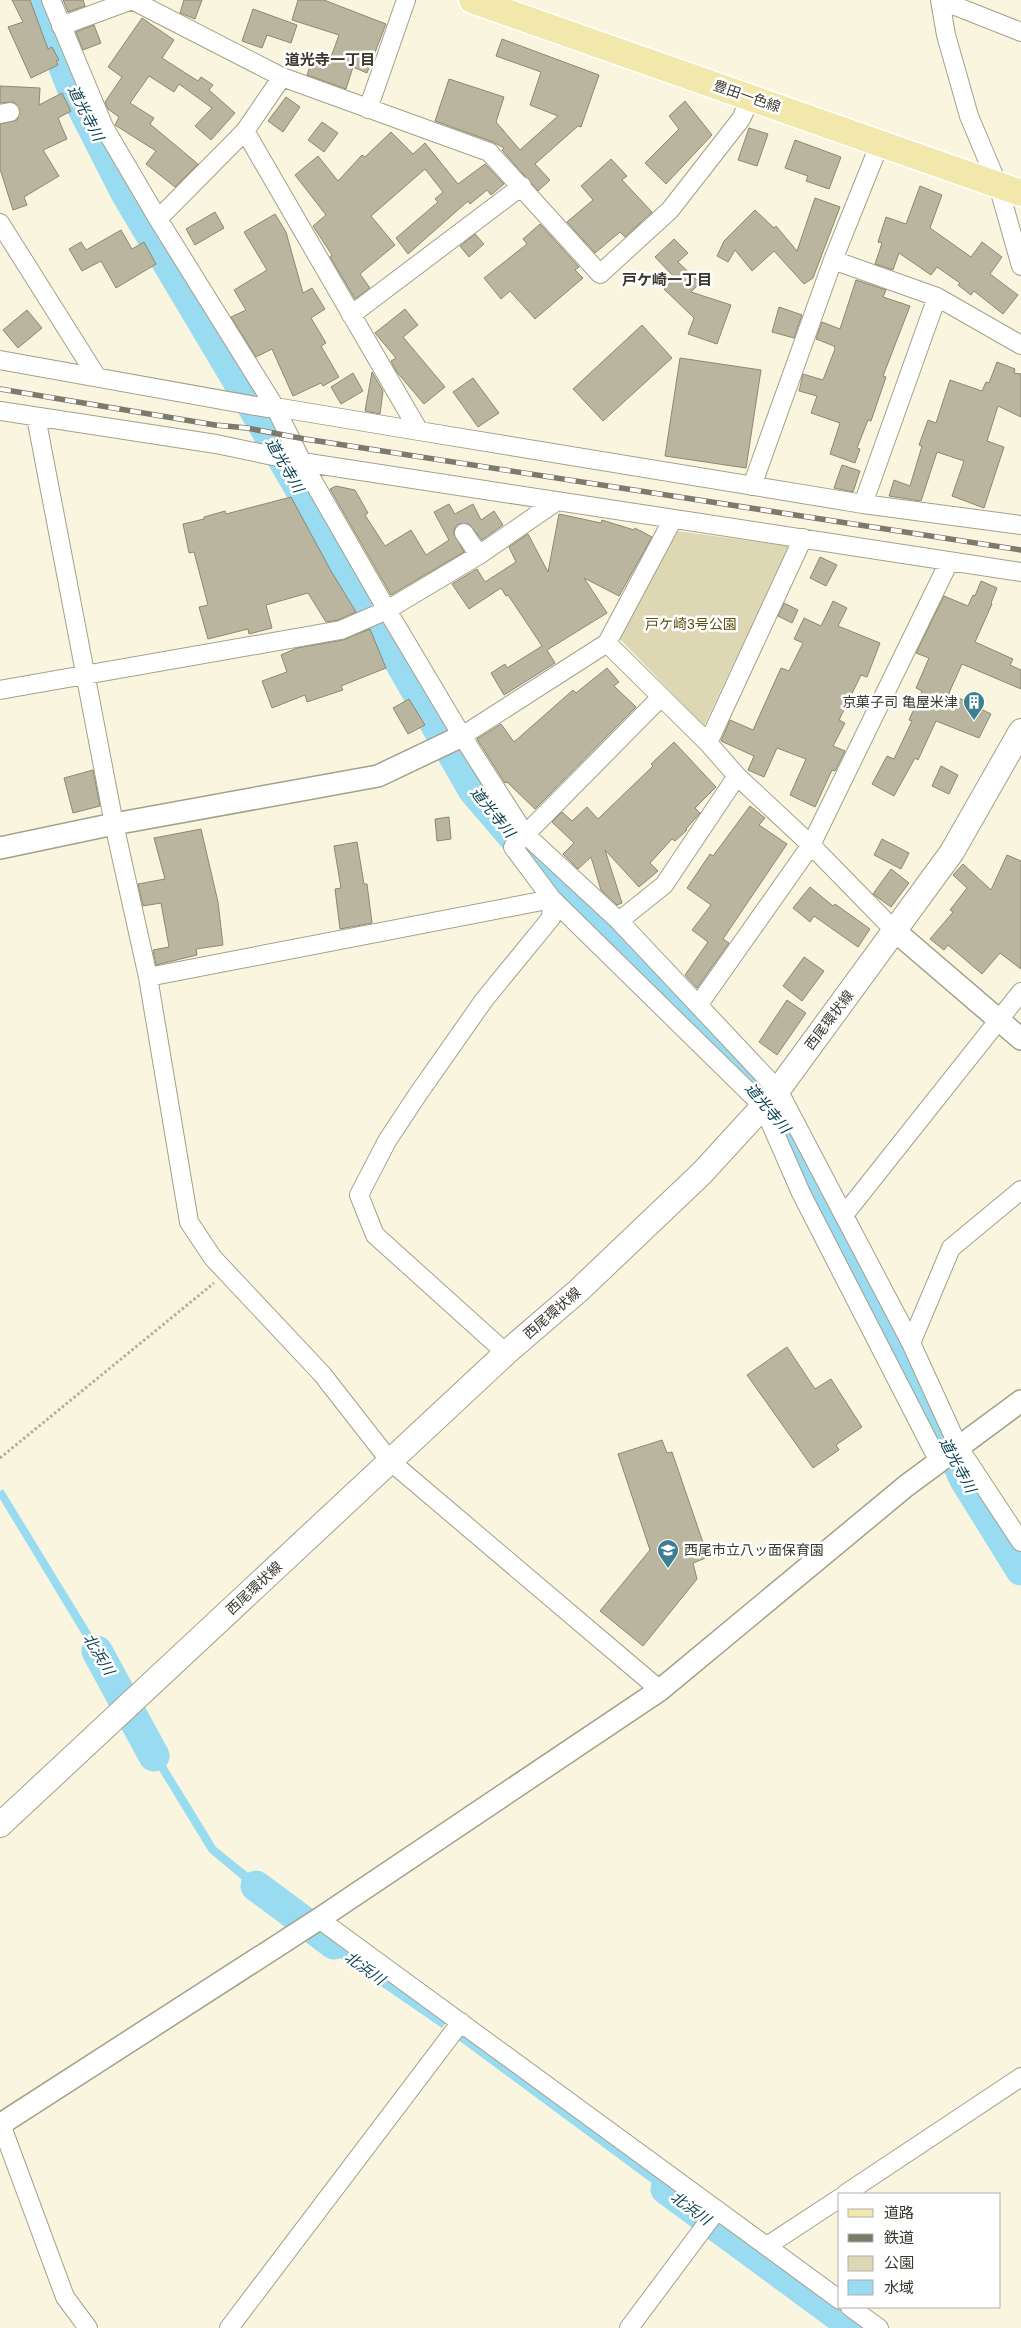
<svg xmlns="http://www.w3.org/2000/svg" width="1021" height="2328" viewBox="0 0 1021 2328" font-family="Arial,'Noto Sans JP',sans-serif">
	<rect width="100%" height="100%" fill="#faf5de"/>
	<path fill="#ded7b3" d="M677,531L789,546L704,726L620,639Z"/>
	<path fill="#99dbf1" d="M3,1489L115,1672L125,1681L111,1693L109,1679L0,1499V1491Z
		M142,1710L143,1728L216,1847L293,1909L285,1916L209,1852L138,1736L126,1727Z
		M324,1928L447,2021L442,2028L311,1938Z
		M462,2032L705,2210L699,2218L457,2039Z
		M785,2268L870,2328H845L775,2275Z"/>
	<g fill="none" stroke-linecap="round" stroke-linejoin="round">
		<path stroke="#99dbf1" stroke-width="31" d="M38,0L71,85L126,193L235,376L474,791L559,890L621,945L774,1109L786,1126L946,1438L964,1478L1021,1570
			M97,1651L154,1756
			M256,1886L334,1944
			M666,2189L855,2328"/>
	</g>
	<path fill="#b9b59e" stroke="#8c8873" d="M12,0H30L48,49L52,47L59,60L56,61L58,65L31,78L8,27L23,22Z
		M63,0H83L85,6L68,12Z
		M184,0H202L195,19L180,13Z
		M298,0H324L386,24L367,73L353,67L346,89L307,75L311,63L327,68L339,35L292,20Z
		M253,9L297,25L291,43L267,35L262,48L242,41Z
		M142,18L174,40L162,58L198,81L201,77L213,85L209,90L235,113L211,140L195,126L212,108L179,84L174,92L149,76L130,103L154,118L150,124L198,164L175,187L146,164L156,151L115,125L119,117L108,109L105,102L122,77L108,67Z
		M94,25L101,43L83,50L76,32Z
		M502,39L599,75L581,127L578,126L535,164L550,180L538,191L502,150L504,148L493,142L435,121L449,79L504,97L496,122L520,150L558,116L530,105L541,72L496,56Z
		M0,86L40,88L39,105L62,93L71,111L58,118L67,139L43,150L59,176L24,197L27,205L13,210L0,169V124L17,120L20,110L14,102L0,103Z
		M286,97L300,107L283,132L268,121Z
		M685,101L712,135L666,184L645,163L679,129L669,116Z
		M322,122L338,133L324,152L308,140Z
		M749,128L768,134L757,166L738,160Z
		M391,132L413,154L425,143L458,184L485,164L504,184L491,195L487,190L470,204L468,201L408,254L396,238L438,202L435,199L443,192L425,169L371,216L395,245L360,274L370,288L355,299L330,257L332,255L313,226L326,215L295,175L318,156L338,181L362,155L365,157Z
		M795,140L841,157L829,189L806,181L808,176L785,168Z
		M611,159L627,176L622,180L652,212L625,237L620,232L595,253L567,222L593,200L581,186Z
		M920,186L942,195L930,228L971,257L982,242L1002,257L990,274L1018,295L1003,314L974,291L971,295L958,285L960,283L937,267L931,275L899,253L893,270L875,264L882,243L878,242L886,217L906,224Z
		M815,198L840,207L813,278L804,284L774,251L752,271L735,250L728,262L717,256L724,241L755,210L774,228L776,226L797,251Z
		M215,212L224,228L195,245L186,229Z
		M275,214L286,232L303,293L312,288L325,309L311,318L326,343L321,346L339,377L323,386L321,383L293,396L272,349L256,357L231,317L246,310L234,290L267,270L244,232Z
		M540,224L579,267L575,270L583,278L535,319L510,291L501,299L484,278L527,244L523,239Z
		M121,230L132,249L144,242L156,264L116,288L101,261L82,271L69,249L81,242L86,250Z
		M475,234L484,244L469,257L460,246Z
		M674,239L688,253L678,262L700,283L691,292L731,305L717,344L688,334L694,318L664,289L675,278L655,257Z
		M856,280L886,290L883,297L910,306L883,376L886,377L871,421L868,420L857,448L860,449L855,463L830,454L840,423L811,413L817,396L799,391L803,374L823,380L835,349L834,346L816,339L822,322L840,329Z
		M779,307L802,315L794,338L772,332Z
		M405,309L418,325L403,337L445,387L424,404L396,371L391,361L396,358L375,333Z
		M27,310L42,328L18,348L3,330Z
		M642,325L672,358L603,421L573,389Z
		M680,358L761,370L746,468L665,456Z
		M997,362L1015,369L1014,373L1021,374V417L998,406L987,441L1004,447L984,508L952,496L964,461L937,452L921,501L889,496L894,480L910,486L922,446L919,445L928,420L936,423L950,380L982,391L986,382L989,383Z
		M372,372L383,391L380,414L365,411Z
		M353,373L363,391L341,404L331,387Z
		M473,378L499,413L478,427L453,392Z
		M842,465L860,471L853,492L834,488Z
		M336,486L355,490L368,513L365,515L385,546L411,530L426,555L449,540L434,512L449,504L455,514L473,504L481,520L494,511L503,525L482,540L469,524H458L454,529V534L464,552L391,595L330,489Z
		M291,497L331,571L356,612L338,620L326,622L308,593L266,605L272,628L249,634L248,629L208,639L199,607L208,605L194,552L189,553L183,524L204,519V517L225,511L226,514Z
		M559,514L601,523L602,520L634,530L635,528L652,537L619,596L584,578L607,613L547,650L555,663L504,695L491,673L505,664L507,668L542,646L508,595L506,596L501,588L469,609L452,584L477,569L485,582L516,562L509,547L528,534L548,572Z
		M820,557L837,565L826,586L810,578Z
		M981,581L997,588L991,603L992,604L975,642L1013,659L1010,665L1021,670V689L962,664L949,693L991,714L979,738L936,721L918,760L915,758L894,796L872,784L887,756L894,759L912,721L909,720L922,691L916,688L929,658L916,653L944,596L968,606L973,595L975,596Z
		M833,601L847,608L838,626L880,643L867,677L861,675L839,720L845,723L833,746L845,751L835,771L832,770L815,807L790,795L806,759L777,748L764,777L748,770L754,756L721,741L730,720L753,730L781,668L789,671L803,643L794,639L804,618L821,626Z
		M784,603L798,610L792,623L778,616Z
		M370,629L386,668L341,686L343,690L307,702L305,695L272,708L262,681L287,672L281,655L297,648L343,640Z
		M607,668L619,682L614,686L636,707L535,809L507,782L505,783L477,739L501,724L514,742L573,690L576,693Z
		M409,699L425,725L408,734L393,708Z
		M674,742L716,787L695,808L700,813L686,829L687,830L675,841L672,839L650,863L658,871L639,887L605,850L622,903L617,905L601,890L591,857L578,869L563,854L574,843L552,822L562,812L572,821L587,807L598,819L653,766L651,764Z
		M941,766L958,775L949,794L932,786Z
		M93,770L100,806L73,813L64,778Z
		M750,806L765,818L759,825L787,844L723,939L729,943L697,988L685,975L708,942L692,930L711,905L687,888L710,854L713,856Z
		M449,817L451,839L437,841L435,819Z
		M201,829L218,902L223,945L196,949L197,955L156,965L153,950L169,947L161,903L143,906L138,884L165,879L154,838Z
		M882,839L909,853L901,869L874,855Z
		M357,842L364,884H367L372,923L340,929L335,889L341,888L334,846Z
		M1007,855L1021,861V969L1000,953L982,974L948,945L944,950L930,939L953,912L950,910L967,888L953,875L963,864L991,890Z
		M891,869L909,883L891,907L873,894Z
		M810,887L833,906L835,904L870,929L858,947L814,916L810,922L793,908Z
		M804,957L824,971L802,1001L783,986Z
		M787,1000L806,1013L777,1055L759,1042Z
		M787,1347L815,1389L831,1379L862,1427L836,1445L839,1450L813,1468L747,1375Z
		M662,1440L667,1453L672,1452L708,1557L693,1563L697,1579L643,1646L600,1611L650,1550L618,1454Z"/>
	<g fill="none" stroke-linecap="round" stroke-linejoin="round">
		<g stroke="#a4a08a" stroke-width="20">
			<path id="minor" d="M51,0L104,127L158,219L275,407L302,462L387,610L462,736L525,834L619,921L778,1090L911,1343L959,1448L1021,1542
				M940,0L946,35L969,116L998,185L1021,266
				M940,0L1021,32
				M61,26L132,0L282,77L489,152L600,274L670,210L741,119L751,97
				M368,109L406,0
				M0,114L10,112
				M245,131L419,431L863,504L1021,525
				M158,219L245,131L282,77
				M0,223L97,377
				M833,260L937,297L1021,345
				M351,315L522,186
				M0,360L267,408L275,407L419,431
				M0,411L216,444L302,462L1021,572
				M36,417L114,824L148,977L189,1222L213,1258L322,1374L390,1461L660,1690
				M752,486L833,260L880,143
				M863,504L937,297
				M479,555L557,501
				M607,643L708,743L737,776L811,845L895,931
				M0,690L341,630L387,610L479,555L464,533
				M462,736L607,643L673,519
				M708,743L803,538
				M619,921L664,885L737,776
				M148,977L552,899L763,1106L801,1193L939,1462
				M699,1004L811,845L949,562
				M844,1215L1021,992
				M911,1343L951,1248L1021,1190
				M506,1353L375,1235L359,1195L387,1141L418,1094L484,1000L551,918L552,899L513,847L661,697
				M319,1919L840,2300
				M0,2125L1,2124L65,2297L88,2328
				M845,2194L1021,2077
				M767,2246L840,2198
				M850,2307L879,2328
				M229,2328L461,2022
				M629,2328L717,2210"/>
		</g>
		<g stroke="#a4a08a" stroke-width="24">
			<path id="tertiary" d="M0,848L114,824L378,776L462,736
				M895,931L1021,1039
				M0,2123L1,2124L319,1919L660,1690L906,1486L1021,1401"/>
		</g>
		<g stroke="#a4a08a" stroke-width="26">
			<path id="secondary" d="M0,1825L506,1353L578,1291L702,1173L778,1090L952,852L1021,731"/>
		</g>
		<g stroke="#fff" stroke-width="29">
			<path id="primary" d="M472,0L1021,193"/>
		</g>
		<path stroke="#b2af9c" stroke-width="3" stroke-dasharray="2.5 2.5" stroke-linecap="butt" d="M0,1458L214,1283"/>
		<use href="#minor" stroke="#fff" stroke-width="18"/>
		<use href="#tertiary" stroke="#fff" stroke-width="21"/>
		<use href="#secondary" stroke="#fff" stroke-width="24"/>
		<use href="#primary" stroke="#f3e8ab" stroke-width="26"/>
		<g stroke="#7c7a6b" stroke-width="5.5">
			<path id="rail" d="M0,389L215,425L247,428L305,439L1021,550"/>
		</g>
		<use href="#rail" stroke="#fff" stroke-width="4" stroke-dasharray="11" stroke-linecap="butt"/>
	</g>
	<defs>
		<g id="building-pin" transform="scale(1.125)"><path d="M0 17L-7.5 6A9.5 9.5 0 1 1 7.5 6Z" fill="#3e7e92" stroke="#fff"/><path d="M-4-6H4V6H1V3H-1V6H-4ZM-2.5-4.3h1.7v1.8h-1.7ZM.8-4.3h1.7v1.8H.8ZM-2.5-1h1.7V.8h-1.7ZM.8-1h1.7V.8H.8Z" fill="#fff"/></g>
		<g id="school-pin" transform="scale(1.125)"><path d="M0 17L-7.5 6A9.5 9.5 0 1 1 7.5 6Z" fill="#3e7e92" stroke="#fff"/><path d="M0-5L7-2L0 1L-7-2ZM-4 1L0 2.5L4 1V4Q0 6-4 4Z" fill="#fff"/></g>
	</defs>
	<g fill-rule="evenodd">
		<use href="#building-pin" x="974" y="702"/>
		<use href="#school-pin" x="668" y="1550"/>
	</g>
	<g text-anchor="middle" dominant-baseline="central" stroke-width="5" stroke-linejoin="round" paint-order="stroke">
		<g font-size="14" fill="#39382e" stroke="#fff">
			<text transform="translate(747 96) rotate(19)">豊田一色線</text>
			<text transform="translate(829 1020) rotate(-53)">西尾環状線</text>
			<text transform="translate(552 1313) rotate(-41)">西尾環状線</text>
			<text transform="translate(254 1588) rotate(-43)">西尾環状線</text>
		</g>
		<g font-size="14" fill="#5d5110" stroke="#fff">
			<text x="691" y="624">戸ケ崎3号公園</text>
		</g>
		<g font-size="14" fill="#39382e" stroke="#fff" text-anchor="end">
			<text x="958" y="702">京菓子司 亀屋米津</text>
			<text x="684" y="1550" text-anchor="start">西尾市立八ッ面保育園</text>
		</g>
		<g font-size="15" font-weight="bold" fill="#39382e" stroke="#fff">
			<text x="330" y="59">道光寺一丁目</text>
			<text x="667" y="279">戸ケ崎一丁目</text>
		</g>
		<g font-size="15" font-style="italic" fill="#003c4b" stroke="#fff">
			<text transform="translate(86 113) rotate(63)">道光寺川</text>
			<text transform="translate(285 465) rotate(60)">道光寺川</text>
			<text transform="translate(493 812) rotate(51)">道光寺川</text>
			<text transform="translate(768 1108) rotate(50)">道光寺川</text>
			<text transform="translate(958 1465) rotate(62)">道光寺川</text>
			<text transform="translate(99 1654) rotate(59)">北浜川</text>
			<text transform="translate(365 1968) rotate(36)">北浜川</text>
			<text transform="translate(691 2208) rotate(36)">北浜川</text>
		</g>
	</g>
	<rect x="838" y="2193" width="162" height="115" fill="#ffffff" stroke="#b0afab"/>
	<rect x="848" y="2209" width="25" height="8" fill="#f3e8ab" stroke="#b0afab"/>
	<text x="884" y="2218" font-size="15" fill="#39382e">道路</text>
	<rect x="848" y="2234" width="25" height="8" fill="#7c7a6b" stroke="#b0afab"/>
	<text x="884" y="2243" font-size="15" fill="#39382e">鉄道</text>
	<rect x="848" y="2256" width="25" height="15" fill="#ded7b3" stroke="#b0afab"/>
	<text x="884" y="2268" font-size="15" fill="#39382e">公園</text>
	<rect x="848" y="2280" width="25" height="15" fill="#99dbf1" stroke="#b0afab"/>
	<text x="884" y="2293" font-size="15" fill="#39382e">水域</text>
</svg>
